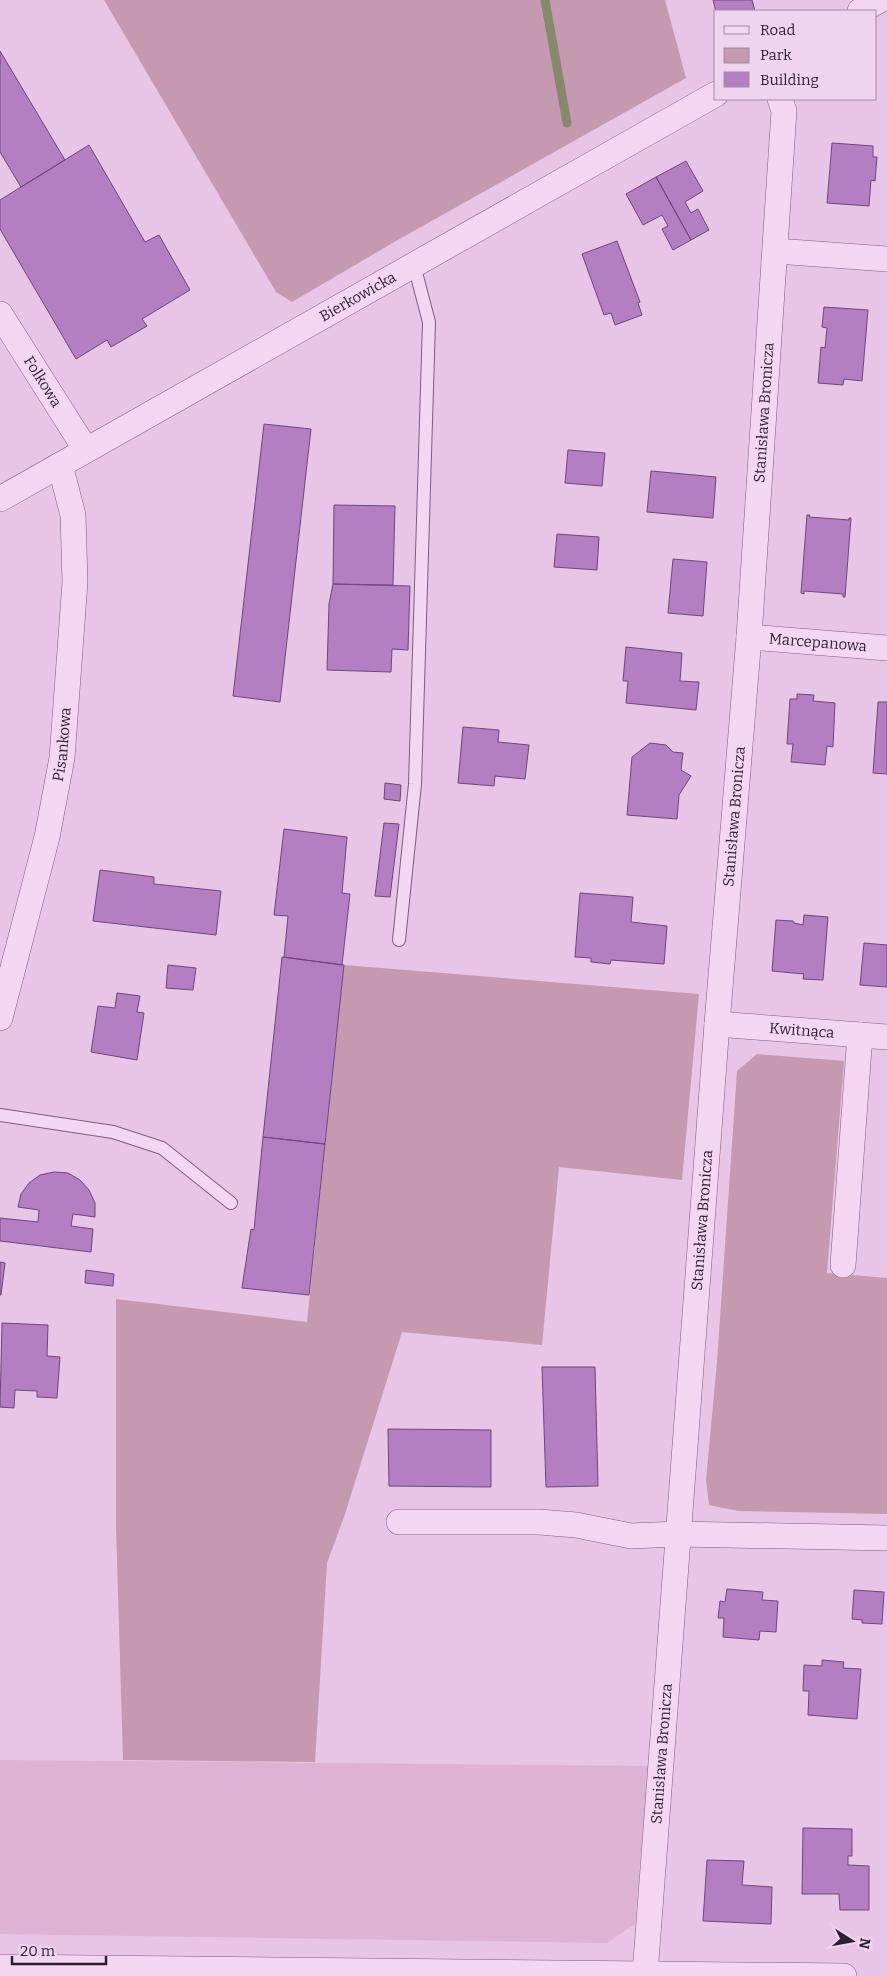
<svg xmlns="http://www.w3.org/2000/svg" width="887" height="1976" viewBox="0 0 887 1976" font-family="Bitter,serif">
	<rect width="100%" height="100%" fill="#e8c4e6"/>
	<path fill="#ddb2d4" d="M0,1760L648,1766L635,1924L607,1943L0,1934Z"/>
	<path fill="#c599b0" d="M104,0H665L686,78L396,241L292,302L276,292Z
		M344,965L699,994L682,1180L559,1167L542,1345L402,1332L344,1517L327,1563L315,1762L123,1760L116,1526V1299L307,1322Z
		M757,1054L844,1061L827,1273L887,1278V1514L738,1511L709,1505L706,1480L717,1362L737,1071Z"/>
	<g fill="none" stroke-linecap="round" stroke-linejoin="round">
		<path stroke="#86896e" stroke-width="9" d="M545,0L567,123"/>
	</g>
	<path fill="#b37ec2" stroke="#6f467d" d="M713,0H752L755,11L716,12Z
		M0,51L65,160L21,187L0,152Z
		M832,143L873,146V157H877L875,181L871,180L869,206L827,203Z
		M89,145L145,242L159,235L190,290L142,319L147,326L111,347L107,340L76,359L0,229V200Z
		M686,161L703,191L685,202L691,213L698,209L709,230L691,240L656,177Z
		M656,177L691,240L673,250L662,229L668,226L662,215L643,225L626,194Z
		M617,241L640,302L638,303L642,315L615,325L611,313L604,315L582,254Z
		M824,307L868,310L862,381L844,379L843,385L818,383L821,347L825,348L827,328L822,327Z
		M264,424L311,429L280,702L233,696Z
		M568,450L605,453L602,486L565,483Z
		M651,471L716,477L713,518L647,512Z
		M334,505L395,506L393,585L333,584Z
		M807,515H810L809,517L849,520V518H851L845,597H843V594L804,591V594L801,593Z
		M557,534L599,537L597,570L554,567Z
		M673,559L707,562L703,616L668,613Z
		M333,584L410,586L408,650L392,649L391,672L327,670L329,604Z
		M626,647L682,653L680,681L699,682L696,710L626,703L628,681H623Z
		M797,694L814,695L813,701L835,703L833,747L827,746L825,765L791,762L793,744H787L790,699H797Z
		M878,702H887V774L873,773Z
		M463,727L499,730L498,742L529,745L525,779L495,776L494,786L458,783Z
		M650,743L666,745L673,752L683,753L681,770L691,776L679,795L677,819L627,815L632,757Z
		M385,783L401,785L400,801L384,799Z
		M384,823L399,824L390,897L375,896Z
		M284,829L347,837L342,893L350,894L342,965L284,957L288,916L274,915Z
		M100,870L154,877V884L221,891L216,935L93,921Z
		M580,893L633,897L631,922L667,926L664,964L611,960L610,964L591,962V958L575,957Z
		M804,915L828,917L823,980L803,979L804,974L772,971L776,920L793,921L794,923L803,925Z
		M864,943L887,945V987L860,985Z
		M282,957L344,965L325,1144L263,1137Z
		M168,965L196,968L193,990L166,988Z
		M117,993L140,996L137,1012L144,1013L137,1060L91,1052L98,1006L115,1008Z
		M263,1137L325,1144L309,1295L242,1288L251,1229L254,1230Z
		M54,1172L68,1173L80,1180L89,1190L95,1203V1217L73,1214L71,1226L93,1229L91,1252L0,1241V1218L38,1222L39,1210L18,1207L21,1194L29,1183L40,1175Z
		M0,1262L5,1263L1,1295H0Z
		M86,1270L114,1274L113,1286L85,1283Z
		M2,1323L48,1325L47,1356L60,1357L57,1398L37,1397V1391L15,1390L14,1408L0,1407Z
		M542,1367H595L598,1486L546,1487Z
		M388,1429L491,1430V1487L389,1486Z
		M727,1589L763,1592L762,1600L778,1601L776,1632L760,1631L759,1640L723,1637L724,1618H718L720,1601L725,1602Z
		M854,1590L884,1592L882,1624L862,1623V1620L852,1619Z
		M822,1660L844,1662L843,1668L861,1669L857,1719L808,1715L809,1691H803L804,1665L822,1666Z
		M803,1828L852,1829V1856H848V1865L869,1866V1910H840L839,1894H802Z
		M707,1860L744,1861L742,1885L772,1887L771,1924L703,1921Z"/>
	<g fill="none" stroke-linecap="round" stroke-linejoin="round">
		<g stroke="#7d5d80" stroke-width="14">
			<path id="service" d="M399,940L415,784L429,322L414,265
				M0,1115L113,1132L162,1148L231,1203"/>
		</g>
		<g stroke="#7d5d80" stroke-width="26">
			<g id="minor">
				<path d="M860,11L880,0"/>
				<path d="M776,251L887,259"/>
				<path id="s1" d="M0,314L86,450"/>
				<path id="s2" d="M0,499L716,94"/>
				<path id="s3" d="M749,637L887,648"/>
				<path id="s4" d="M0,1018L47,837L62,758L75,582L73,515L60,465"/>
				<path id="s5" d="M717,1024L887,1037"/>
				<path d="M843,1265L860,1035"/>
				<path d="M399,1522H539L576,1525L631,1536L678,1534L887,1538"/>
				<path d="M0,1967L844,1976"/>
				<path id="s6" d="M645,1974L717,1024L749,637L784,111L780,99"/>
			</g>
		</g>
		<use href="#service" stroke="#f4d6f2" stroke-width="12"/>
		<use href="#minor" stroke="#f4d6f2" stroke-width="25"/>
	</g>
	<g text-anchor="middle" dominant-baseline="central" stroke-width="4.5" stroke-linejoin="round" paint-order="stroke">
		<g font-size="15" fill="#2f1f32" stroke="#f0d3ee">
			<text stroke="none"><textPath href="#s2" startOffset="411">Bierkowicka</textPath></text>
			<text stroke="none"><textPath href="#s1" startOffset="80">Folkowa</textPath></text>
			<text stroke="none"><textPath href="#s6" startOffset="1566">Stanisława Bronicza</textPath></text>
			<text stroke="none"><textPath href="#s3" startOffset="69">Marcepanowa</textPath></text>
			<text stroke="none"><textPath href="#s4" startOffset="281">Pisankowa</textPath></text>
			<text stroke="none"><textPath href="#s6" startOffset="1161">Stanisława Bronicza</textPath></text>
			<text stroke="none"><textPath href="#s5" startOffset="85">Kwitnąca</textPath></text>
			<text stroke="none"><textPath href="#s6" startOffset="756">Stanisława Bronicza</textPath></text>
			<text stroke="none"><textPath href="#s6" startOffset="221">Stanisława Bronicza</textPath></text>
		</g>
	</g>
	<rect x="714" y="10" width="162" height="90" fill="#f0d3ee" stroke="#a38ba3"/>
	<rect x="724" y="26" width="25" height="8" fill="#f4d6f2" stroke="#a38ba3"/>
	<text x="760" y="35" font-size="15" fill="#2f1f32">Road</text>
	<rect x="724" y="48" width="25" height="15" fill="#c599b0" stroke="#a38ba3"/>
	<text x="760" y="60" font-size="15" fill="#2f1f32">Park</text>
	<rect x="724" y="72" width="25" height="15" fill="#b37ec2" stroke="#a38ba3"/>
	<text x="760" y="85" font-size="15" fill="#2f1f32">Building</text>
	<g transform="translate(852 1941) rotate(101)" stroke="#f0d3ee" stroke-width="4" paint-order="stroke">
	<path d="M0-4L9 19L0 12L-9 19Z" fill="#2f1f32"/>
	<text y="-8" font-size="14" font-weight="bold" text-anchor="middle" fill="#2f1f32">N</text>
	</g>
	<path d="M12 1956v8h94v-8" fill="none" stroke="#2f1f32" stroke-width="2.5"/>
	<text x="20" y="1956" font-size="15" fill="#2f1f32" stroke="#f0d3ee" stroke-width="4" paint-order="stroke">20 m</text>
</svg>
